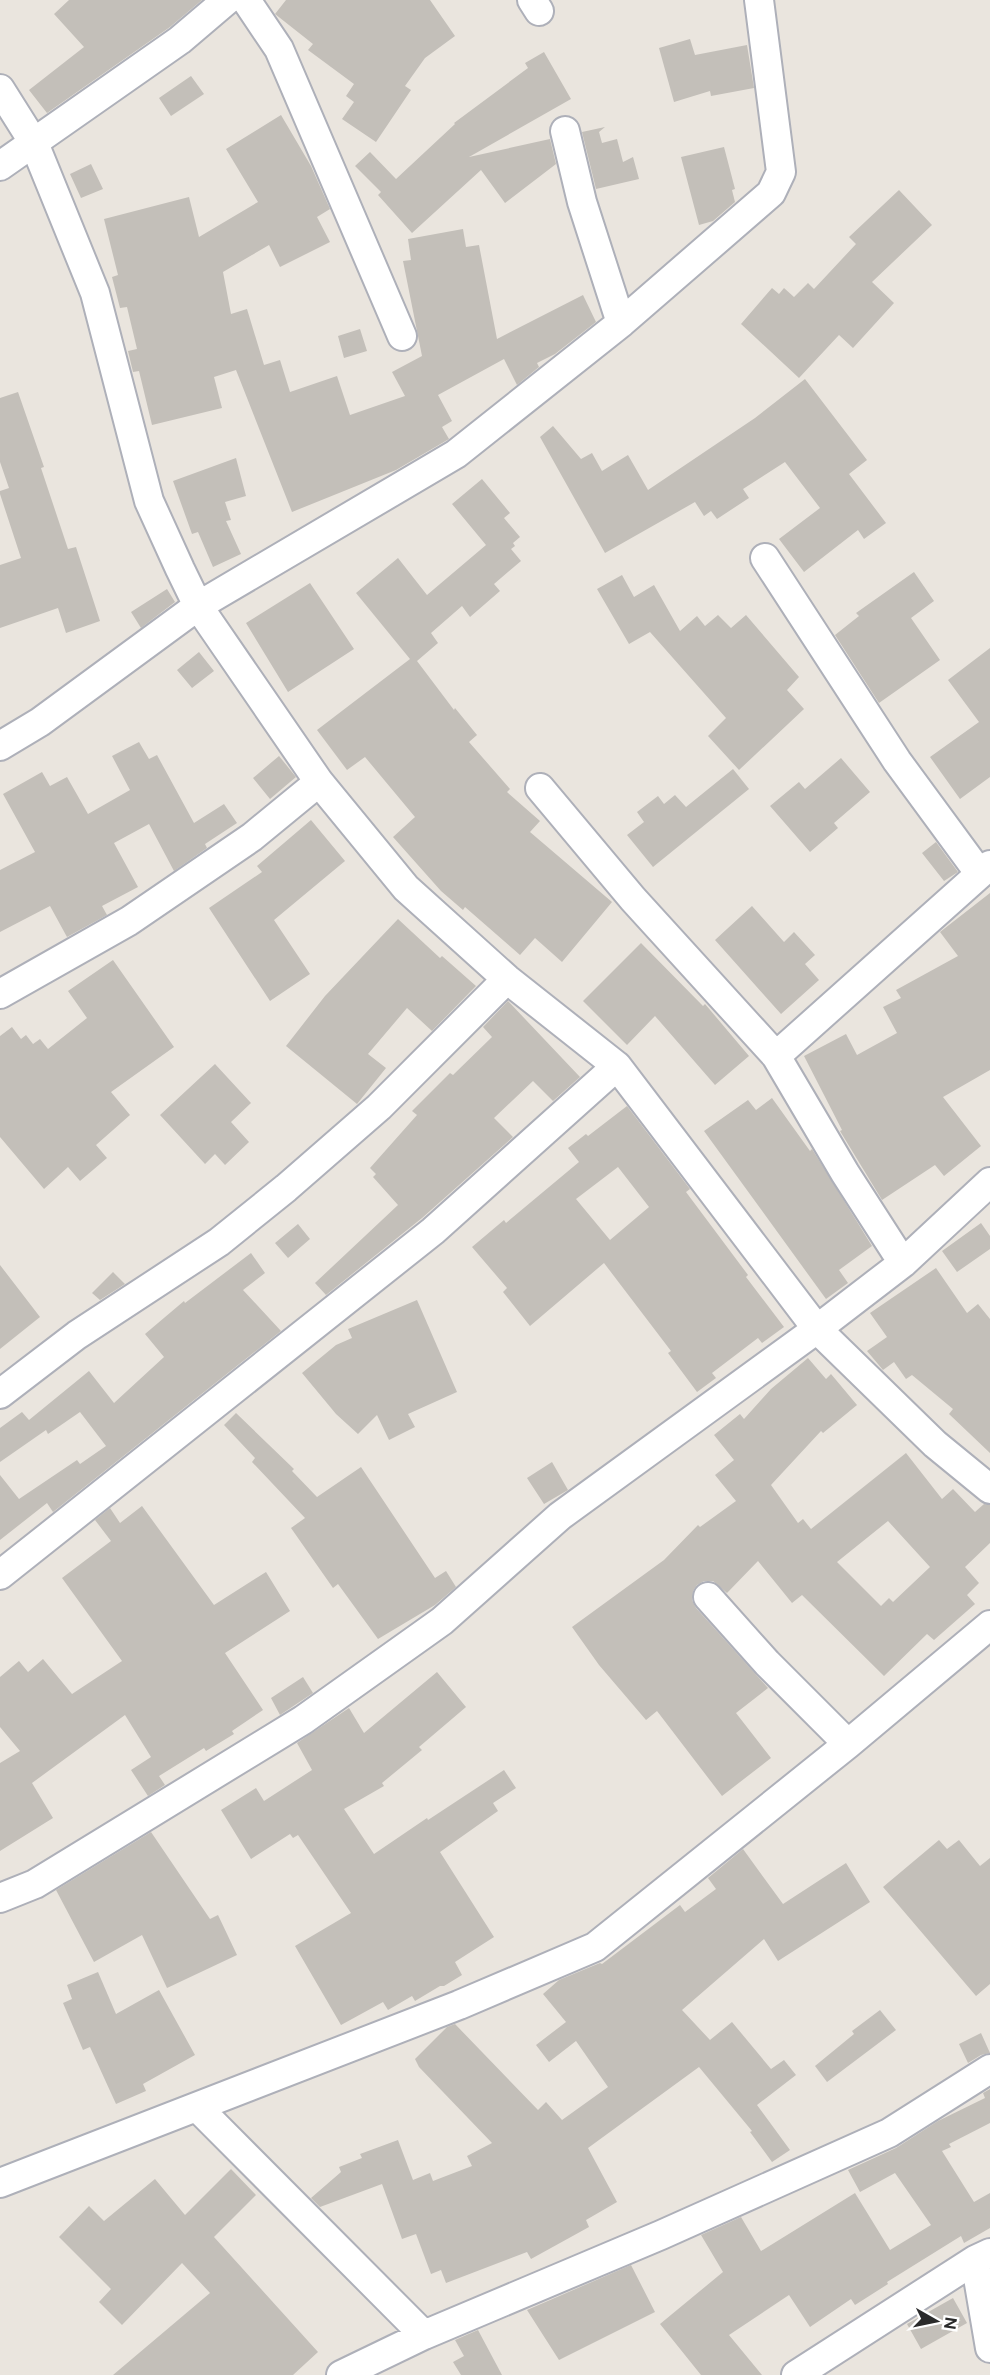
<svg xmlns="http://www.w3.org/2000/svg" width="990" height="2375" viewBox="0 0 990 2375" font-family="'Public Sans',sans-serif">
	<rect width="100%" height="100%" fill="#eae5de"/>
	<path fill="#c3bfb9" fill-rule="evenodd" d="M69,0H202L170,27L47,113L29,90L84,47L54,14Z
		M286,0H430L455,36L425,58L405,86L411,90L376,142L342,119L354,102L346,96L354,84L308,50L313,44L275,14Z
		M690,39L695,55L747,45L754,88L711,96L710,91L674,102L659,48Z
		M544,52L571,99L469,157L550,139L556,164L505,203L481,170L412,233L378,195L381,192L355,166L370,152L396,179L455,124L454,123L528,68L525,63Z
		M191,76L204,94L171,116L159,98Z
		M281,115L311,166L330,209L317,217L330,242L280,267L269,245L223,272L231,314L247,309L264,365L280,360L290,392L337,376L350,415L405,396L392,372L422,356L403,261L411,260L408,239L463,229L466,247L479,245L497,339L583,295L596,322L555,354L537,363L539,367L517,385L504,359L438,395L452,421L442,427L449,439L396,470L292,512L236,370L214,377L222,408L152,425L139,371L133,372L128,351L137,349L127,307L120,308L112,277L118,275L104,219L189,197L199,237L258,202L226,149Z
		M605,127L599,132L602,143L617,139L623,162L633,157L639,179L596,189L582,132Z
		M724,147L735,189L732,190L735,202L713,221L699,225L681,157Z
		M91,164L103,189L81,198L70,174Z
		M899,190L932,225L872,282L894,303L853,348L839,335L799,378L741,324L772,288L779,294L784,288L794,297L808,283L814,289L856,244L849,237Z
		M360,329L367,351L344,358L338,336Z
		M805,379L867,460L849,474L886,523L864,539L858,530L804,572L779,539L820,508L785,462L743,489L749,498L717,519L711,511L704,516L695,502L605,553L540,437L553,426L581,459L592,453L602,471L628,455L648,490L755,418Z
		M18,392L44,467L41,468L68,549L76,547L100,621L66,633L58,608L0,628V565L21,558L0,494V491L9,488L0,462V398Z
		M236,458L246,496L225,502L231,520L226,521L241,554L213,567L198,532L192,534L173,481Z
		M482,479L510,513L504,518L520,537L513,543L515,546L511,549L521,561L494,584L500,591L470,617L462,606L431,633L438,643L417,661L454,710L455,708L477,735L469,742L510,789L507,792L540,821L530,832L612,902L562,962L535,938L520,955L465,907L463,910L441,891L393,837L415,817L365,757L347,770L317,730L410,659L356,593L398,558L427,595L486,545L452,504Z
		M914,572L934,601L911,618L940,660L879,703L835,635L859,616L856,613Z
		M622,575L634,597L654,585L680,631L697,616L705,626L718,615L731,628L746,615L799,677L787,690L804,709L739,770L708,736L726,718L650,632L629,644L597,589Z
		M310,583L354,649L288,692L246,623Z
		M167,589L175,602L141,628L131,612Z
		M990,648V777L960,799L930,757L979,722L948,680Z
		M199,652L214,671L192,688L177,670Z
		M139,742L149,759L157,755L194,823L224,804L237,823L205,844L207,848L174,871L149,824L114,843L138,887L102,906L107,915L67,937L50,906L0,932V870L35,852L3,794L42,772L50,786L67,777L88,814L130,790L112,756Z
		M279,756L296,777L270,799L253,778Z
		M841,758L870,792L834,823L838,828L810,852L770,806L799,782L805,789Z
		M733,769L749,789L653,867L627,835L644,822L637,812L658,796L664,804L675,795L686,807Z
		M311,820L345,861L274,920L310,974L270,1001L209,908L262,872L257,866Z
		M936,842L958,872L944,881L922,853Z
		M990,893V1070L943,1097L981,1146L944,1176L935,1165L882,1200L840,1131L842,1130L804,1056L846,1034L857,1055L897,1033L883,1007L901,998L896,990L958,956L940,932Z
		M752,906L784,942L794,932L815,955L805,964L819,980L781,1014L715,940Z
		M398,919L440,958L442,956L476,986L432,1031L407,1008L368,1054L386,1068L357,1104L286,1046L325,996Z
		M641,943L703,1006L705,1004L749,1056L715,1085L655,1016L627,1045L583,1001Z
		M113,960L174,1047L111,1092L130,1115L96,1145L107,1158L80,1181L68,1167L44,1189L0,1137V1036L12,1027L21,1039L26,1035L33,1044L40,1039L48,1049L87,1018L68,991Z
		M508,1001L580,1077L553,1101L533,1081L494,1118L513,1137L422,1218L326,1295L315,1283L398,1205L373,1177L376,1174L370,1168L417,1115L412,1111L450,1073L453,1075L492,1037L483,1027Z
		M215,1064L251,1103L231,1122L249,1142L225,1165L215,1154L205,1164L160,1115Z
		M772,1098L810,1151L812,1149L872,1246L839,1270L848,1283L826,1299L704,1131L748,1100L756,1110Z
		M627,1106L690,1189L686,1192L748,1275L746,1277L784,1327L762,1343L758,1338L712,1373L716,1378L697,1392L668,1353L671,1351L604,1263L530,1326L503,1292L507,1288L472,1247L504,1220L506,1223L579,1162L568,1148L586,1134L588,1136ZM618,1167L649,1207L610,1240L576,1199Z
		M981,1223L990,1236V1249L957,1272L942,1251Z
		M298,1224L310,1239L288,1258L275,1243Z
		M251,1253L265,1273L243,1290L281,1331L53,1512L47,1503L0,1540V1475L19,1499L77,1460L80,1464L106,1446L80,1412L48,1434L46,1430L0,1462V1428L22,1412L29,1420L89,1371L114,1403L164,1357L145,1334L184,1301L185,1303Z
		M0,1265L40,1317L0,1349Z
		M936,1268L967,1313L978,1304L990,1319V1453L949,1414L953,1409L912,1375L906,1379L894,1362L883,1370L867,1351L887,1337L870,1313Z
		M113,1272L125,1284L100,1300L92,1293Z
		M417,1300L457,1392L408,1414L415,1427L389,1440L377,1415L358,1434L336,1414L302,1373L336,1345L352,1338L348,1329Z
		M808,1358L826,1379L831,1374L857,1405L823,1433L821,1431L771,1485L798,1523L803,1519L811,1529L906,1453L942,1499L953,1489L975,1512L984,1504L990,1505V1543L965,1567L979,1583L967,1595L975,1604L934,1640L927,1634L884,1676L802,1595L792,1603L758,1561L727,1593L713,1581H704L697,1585L693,1591L692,1600L696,1608L768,1688L736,1713L771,1758L722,1796L657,1711L646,1720L599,1665L572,1627L664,1560L698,1525L700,1527L736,1501L715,1475L734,1460L714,1435L740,1414L744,1419L771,1389ZM888,1521L930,1567L893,1602L889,1598L881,1606L837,1562Z
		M236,1413L294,1469L292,1471L317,1497L361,1467L435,1578L446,1571L456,1587L435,1605L378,1639L338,1584L333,1588L291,1528L305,1518L252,1462L255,1458L224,1425Z
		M552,1462L568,1490L544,1504L527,1478Z
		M142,1506L214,1605L266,1572L290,1611L225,1653L263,1710L232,1731L234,1734L206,1751L204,1748L159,1776L165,1785L148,1796L131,1770L151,1757L125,1715L32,1783L53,1818L0,1851V1763L20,1751L0,1727V1677L19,1661L28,1672L43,1659L72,1694L122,1661L62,1578L111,1541L95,1520L110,1508L120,1523Z
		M437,1672L466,1707L419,1747L422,1750L382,1783L384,1786L344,1809L374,1854L427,1818L428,1820L504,1770L516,1788L493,1803L498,1811L440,1852L494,1937L455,1962L462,1975L444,1986H440L415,2001L412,1996L388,2010L383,2002L341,2025L295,1946L351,1913L298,1835L293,1838L290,1834L251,1859L221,1810L256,1788L264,1801L312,1770L297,1743L349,1708L364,1733Z
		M303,1677L313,1693L280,1715L271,1698Z
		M151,1832L210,1919L218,1915L237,1955L167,1988L142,1935L94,1962L56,1890Z
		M939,1840L947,1849L959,1840L980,1866L990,1858V1984L976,1996L883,1887Z
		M743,1849L783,1904L846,1863L870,1902L778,1961L764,1939L682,2010L710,2040L732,2022L771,2069L784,2060L796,2075L757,2105L790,2150L772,2162L750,2132L752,2131L699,2067L588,2148L617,2202L586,2220L589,2227L531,2259L527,2252L446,2283L441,2270L431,2274L416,2234L402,2239L382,2184L320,2207L311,2198L341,2172L339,2167L362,2158L360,2154L398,2140L413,2180L430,2173L433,2181L472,2166L467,2156L492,2143L419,2067L415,2059L447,2027L455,2024L538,2110L546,2102L562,2120L608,2087L576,2041L549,2062L536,2045L566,2022L543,1994L559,1980L600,1963L602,1964L680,1905L685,1912L716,1889L708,1878Z
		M98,1972L116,2014L159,1990L195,2055L143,2084L146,2091L116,2104L90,2047L83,2050L63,2003L72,1999L67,1985Z
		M880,2010L896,2030L827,2082L815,2066L854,2034L852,2031Z
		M981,2033L990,2053L981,2055L968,2063L959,2044Z
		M990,2089V2123L949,2144L951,2147L942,2151L974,2202L990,2193V2228L964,2243L961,2236L887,2282L888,2284L855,2305L851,2299L810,2327L789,2295L729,2335L762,2375H701L660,2324L723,2272L701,2235L741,2217L761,2251L855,2193L890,2250L931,2225L895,2173L860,2192L848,2170L896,2148L938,2121L985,2098L983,2093Z
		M231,2169L256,2195L214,2237L318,2352L293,2375H113L210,2293L182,2263L122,2325L99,2302L111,2289L59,2237L89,2206L104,2221L155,2179L185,2215Z
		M631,2265L655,2312L559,2360L527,2310Z
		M953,2298L967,2323L921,2349L907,2324Z
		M478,2330L502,2375H461L453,2362L464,2356L455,2340Z"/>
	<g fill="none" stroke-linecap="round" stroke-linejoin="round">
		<g stroke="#aeb0b9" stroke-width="32">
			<path id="street" d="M246,0L279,49L402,336
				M532,0L539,11
				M0,89L34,143L95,293L149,501L180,569L198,606L319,782L406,888L507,979L617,1066L817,1329L935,1444L990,1489
				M565,131L582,202L621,323
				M0,166L180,40L227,0
				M765,558L897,761L980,874
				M0,746L40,722L198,606L456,454L621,323L771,193L781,172L759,0
				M540,788L633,899L776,1056L845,1173L903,1263
				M0,994L129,921L252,837L319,782
				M776,1056L990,865
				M0,1394L77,1335L219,1242L286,1188L379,1107L507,979
				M0,1575L433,1231L617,1066
				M708,1597L767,1663L848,1744
				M0,1898L35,1884L303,1720L442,1621L560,1516L817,1329L903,1263L990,1182
				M197,2107L424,2335
				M0,2183L459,2005L595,1947L848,1744L990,1625
				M975,2260L990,2348
				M341,2375L424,2335L661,2235L889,2133L990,2069
				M796,2375L975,2260L990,2253"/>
		</g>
		<use href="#street" stroke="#fff" stroke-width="28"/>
	</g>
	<g transform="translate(936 2321) rotate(99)" stroke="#ffffff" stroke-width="4.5" paint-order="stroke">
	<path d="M0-4.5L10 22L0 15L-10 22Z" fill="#2a2a2a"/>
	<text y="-9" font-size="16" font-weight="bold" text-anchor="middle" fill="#2a2a2a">N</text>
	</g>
</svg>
